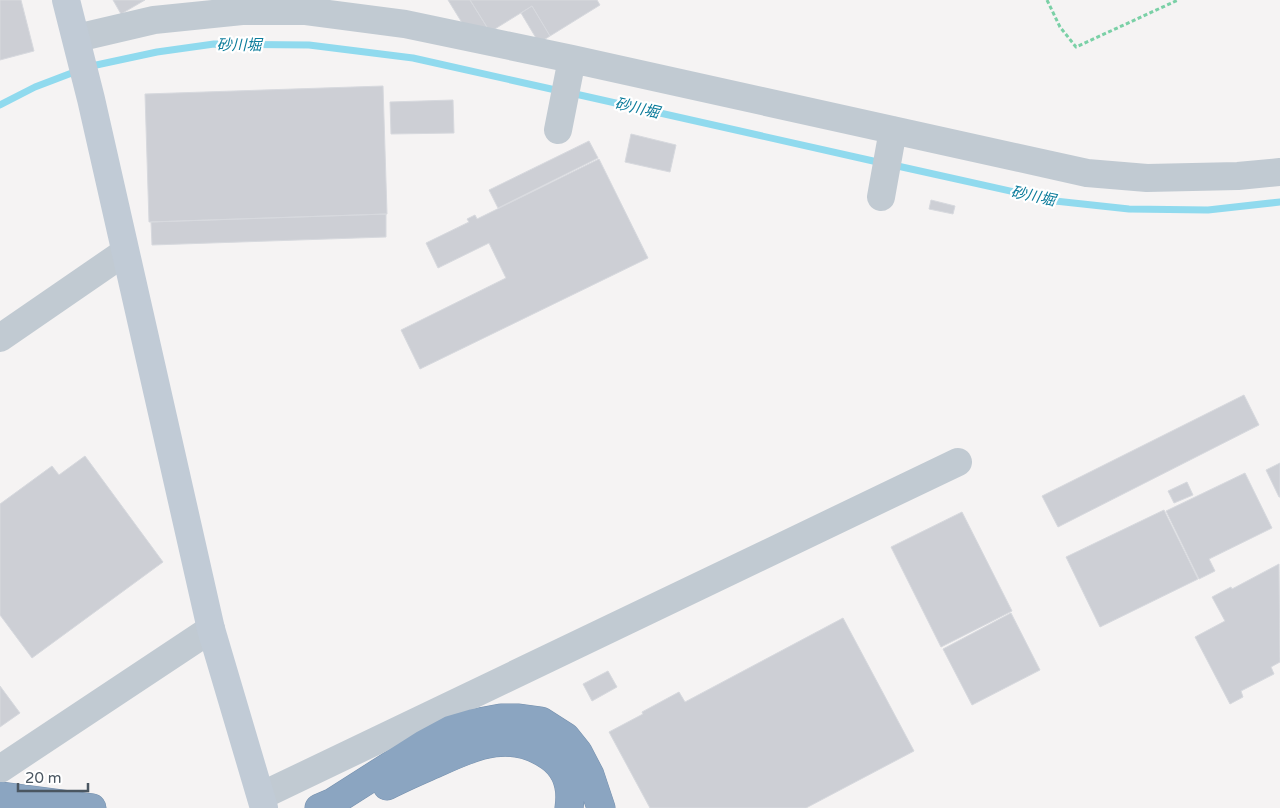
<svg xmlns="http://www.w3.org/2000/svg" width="1280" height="808" viewBox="0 0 1280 808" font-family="'Varela Round','Noto Sans JP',sans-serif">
	<rect width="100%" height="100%" fill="#f5f3f3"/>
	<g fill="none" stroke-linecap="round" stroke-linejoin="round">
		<path stroke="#90daee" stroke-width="7" d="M87,67L157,52L214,44L309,45L413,58L560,91
			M571,93L882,163
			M0,105L35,87L77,71
			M893,165L1055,201L1129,209L1208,210L1280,202"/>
	</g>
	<path fill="#cdcfd5" stroke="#d7d9de" d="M0,0H21L34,51L0,60Z
		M113,0H145L121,14Z
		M448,0H470L490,32L464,26Z
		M470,0H597L600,5L550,36L532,6L490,32Z
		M532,6L550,36L539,43L521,13Z
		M383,86L387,214L149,222L145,94Z
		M453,100L454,133L391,134L390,102Z
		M631,134L676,145L670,172L625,162Z
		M589,141L598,158L498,208L489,190Z
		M599,159L648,258L420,369L401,330L506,278L489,243L438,268L426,243L469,222L467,219L475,215L477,219Z
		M931,200L955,206L953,214L929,209Z
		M386,214V237L152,245L151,222Z
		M1244,395L1259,425L1058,527L1042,496Z
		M85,456L163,562L32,658L0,615V504L52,466L59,475Z
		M1280,463V497H1279L1266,470Z
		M1245,473L1272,528L1209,559L1215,571L1199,579L1166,511Z
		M1187,482L1193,495L1174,503L1168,491Z
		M1164,510L1198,579L1100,627L1066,557Z
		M962,512L1012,611L941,647L891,547Z
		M1279,564L1280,662L1271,667L1274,674L1241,691L1243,697L1230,704L1195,637L1225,621L1212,597L1231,587L1232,589Z
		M1011,613L1040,670L972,705L943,649Z
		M843,618L914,751L806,808H650L609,732L643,714L642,712L679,692L685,702Z
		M608,671L617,687L592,701L583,684Z
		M0,686L20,713L0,727Z"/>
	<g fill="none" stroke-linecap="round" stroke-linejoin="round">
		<g stroke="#7690ad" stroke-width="29">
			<path id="highway" d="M387,786C404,777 421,770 439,762C477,745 512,730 550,757C567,769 572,788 569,808
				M0,796L92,808
				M319,808L333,802L424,744L450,730L474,723L501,718H519L541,721L566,737L578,752L590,775L601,808"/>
		</g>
		<path stroke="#7ad0a6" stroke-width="3" stroke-dasharray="4 2.5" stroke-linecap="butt" d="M1047,0L1060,27L1076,47L1178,0"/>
		<path stroke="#c1cad2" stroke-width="28" d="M77,38L154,20L242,11H306L405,24L572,59L1087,173L1147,178L1238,176L1280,172
			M558,130L572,59
			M881,197L893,130
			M0,338L125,252
			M0,769L211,629
			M261,796L958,462"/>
		<path stroke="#c1cbd6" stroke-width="28" d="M66,0L91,99L211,629L264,808"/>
		<use href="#highway" stroke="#8ba5c1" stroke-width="28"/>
	</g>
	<g text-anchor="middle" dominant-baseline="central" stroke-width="4.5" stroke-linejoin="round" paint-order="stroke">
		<g font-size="15" font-style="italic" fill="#0c7c9b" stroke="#fff">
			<text x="239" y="45">砂川堀</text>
			<text transform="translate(637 108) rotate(13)">砂川堀</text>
			<text transform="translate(1033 196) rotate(12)">砂川堀</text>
		</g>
	</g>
	<path d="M18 783v8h70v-8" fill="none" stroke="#4a5661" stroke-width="2.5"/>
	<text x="25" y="783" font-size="15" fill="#4a5661" stroke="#ffffff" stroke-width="4" paint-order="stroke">20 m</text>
</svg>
